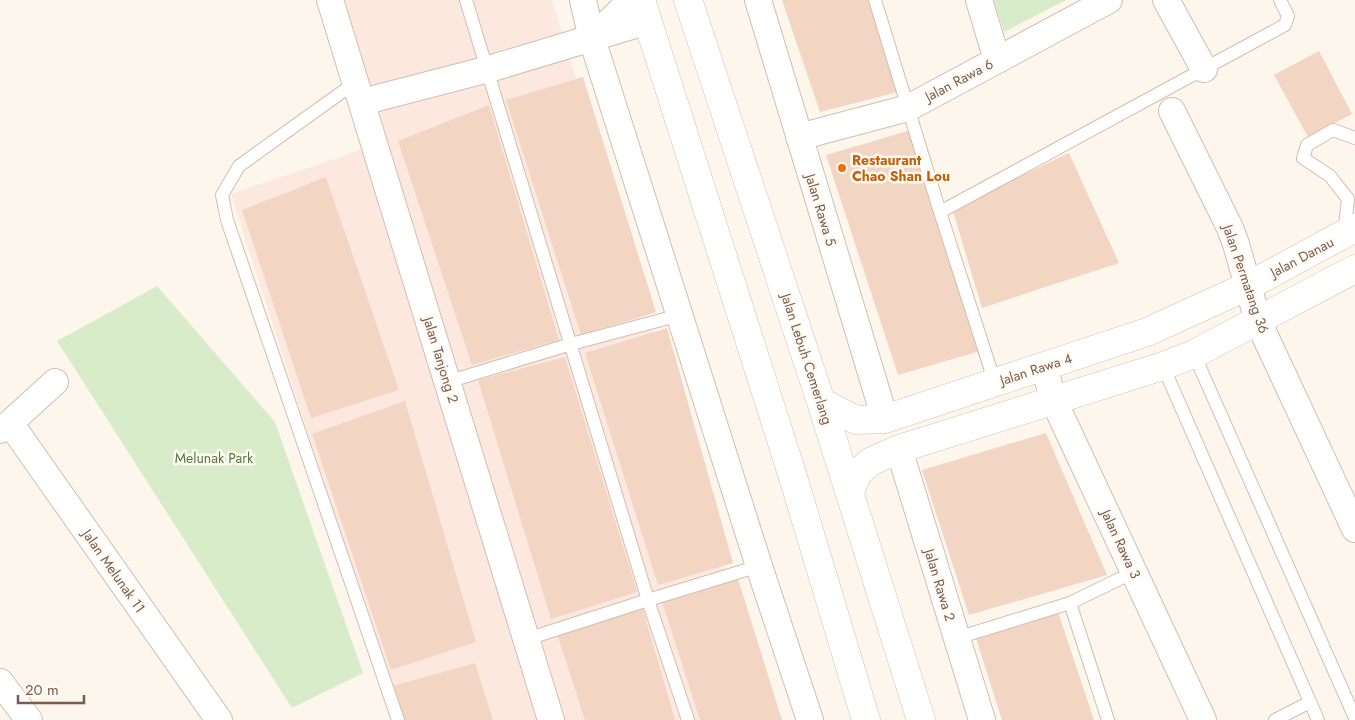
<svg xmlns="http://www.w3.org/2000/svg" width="1355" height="720" viewBox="0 0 1355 720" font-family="Jost,sans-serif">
	<rect width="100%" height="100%" fill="#fdf6ec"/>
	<path fill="#fde8e0" d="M339,0H552L771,720H400L231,194L381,143Z"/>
	<path fill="#d8ecc9" d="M994,0H1066L1004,32Z
		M157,286L275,422L363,673L292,708L57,341Z"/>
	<path fill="#f3d5c3" d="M782,0H870L898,92L820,112Z
		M1319,51L1352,114L1308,137L1274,75Z
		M583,77L656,312L581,335L506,100Z
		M489,105L559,340L472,365L398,141Z
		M911,130L980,351L898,375L826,155Z
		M1069,153L1119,263L982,308L952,208Z
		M326,177L399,390L311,418L242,210Z
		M667,328L733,563L658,585L585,353Z
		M565,357L637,592L551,619L478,380Z
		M405,401L476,642L391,670L312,434Z
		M1046,433L1107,575L969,615L922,470Z
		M738,579L782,720H700L662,602Z
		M642,606L675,720H585L556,631Z
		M1057,609L1094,720H1002L975,635Z
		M475,663L493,720H401L389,687Z"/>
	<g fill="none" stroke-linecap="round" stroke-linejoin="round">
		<g stroke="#d1beb0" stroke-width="14">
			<path id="lane" d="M466,0L648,600L688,720
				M875,0L940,212L995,383
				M356,82L239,166L222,195L227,220L398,720
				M940,212L1285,25L1288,16L1280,0
				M1344,234L1348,199L1330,176L1303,158L1307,145L1333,130L1355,138
				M1194,354L1355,718
				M1163,366L1318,720
				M447,382L571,344L680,315
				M1070,603L1134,572
				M957,638L1070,603L1108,720
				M527,639L648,600L759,566
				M1275,720L1310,702"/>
		</g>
		<g stroke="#d1beb0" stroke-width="28">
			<path id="street" d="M330,0L551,720
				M583,0L592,39L759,566L810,720
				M758,0L885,419
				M979,0L997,60
				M1166,0L1204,69
				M596,35L621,10L629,0
				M362,102L489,69L648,21
				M1172,111L1230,228L1236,244L1258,321L1355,529
				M799,137L908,108L1109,0
				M1044,366L1053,399L1203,720
				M10,423L219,720
				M0,430L10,423L55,382
				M899,449L982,720
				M0,682L29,720"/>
		</g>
		<g stroke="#d6c0b0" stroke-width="29">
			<path id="secondary" d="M641,0L793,477L866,720
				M688,0L821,402L921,720
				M821,402L856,420L885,419L1147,332L1248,286L1355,228
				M850,491L858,473L870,462L899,449L1163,366L1194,354L1355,269"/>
		</g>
		<use href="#lane" stroke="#fff" stroke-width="12"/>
		<use href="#street" stroke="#fff" stroke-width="26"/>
		<use href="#secondary" stroke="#fff" stroke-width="28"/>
	</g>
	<circle fill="#e8710a" stroke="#fffaf3" stroke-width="2" cx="842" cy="168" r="5"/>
	<g text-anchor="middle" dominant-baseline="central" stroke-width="5" stroke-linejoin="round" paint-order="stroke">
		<g font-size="14" fill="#7a5c4d" stroke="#fffaf3">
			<text transform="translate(959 80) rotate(-28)">Jalan Rawa 6</text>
			<text transform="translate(821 210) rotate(73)">Jalan Rawa 5</text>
			<text transform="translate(1302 257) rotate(-28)">Jalan Danau</text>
			<text transform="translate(1246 279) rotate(71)">Jalan Permatang 36</text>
			<text transform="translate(807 359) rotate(72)">Jalan Lebuh Cemerlang</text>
			<text transform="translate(441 360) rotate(73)">Jalan Tanjong 2</text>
			<text transform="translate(1036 369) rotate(-18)">Jalan Rawa 4</text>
			<text transform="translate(1121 544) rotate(65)">Jalan Rawa 3</text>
			<text transform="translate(114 571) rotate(55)">Jalan Melunak 11</text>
			<text transform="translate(940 585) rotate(73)">Jalan Rawa 2</text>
		</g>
		<g font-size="14" font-weight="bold" fill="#c56008" stroke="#fffaf3" text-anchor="start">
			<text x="852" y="160">Restaurant<tspan x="852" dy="16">Chao Shan Lou</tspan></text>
		</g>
		<g font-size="14" fill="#537a41" stroke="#fffaf3">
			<text x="214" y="458">Melunak Park</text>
		</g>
	</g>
	<path d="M18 695v8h66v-8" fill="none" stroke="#7a5c4d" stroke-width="2.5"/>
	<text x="25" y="695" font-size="15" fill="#7a5c4d" stroke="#fffaf3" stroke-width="4" paint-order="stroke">20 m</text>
</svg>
